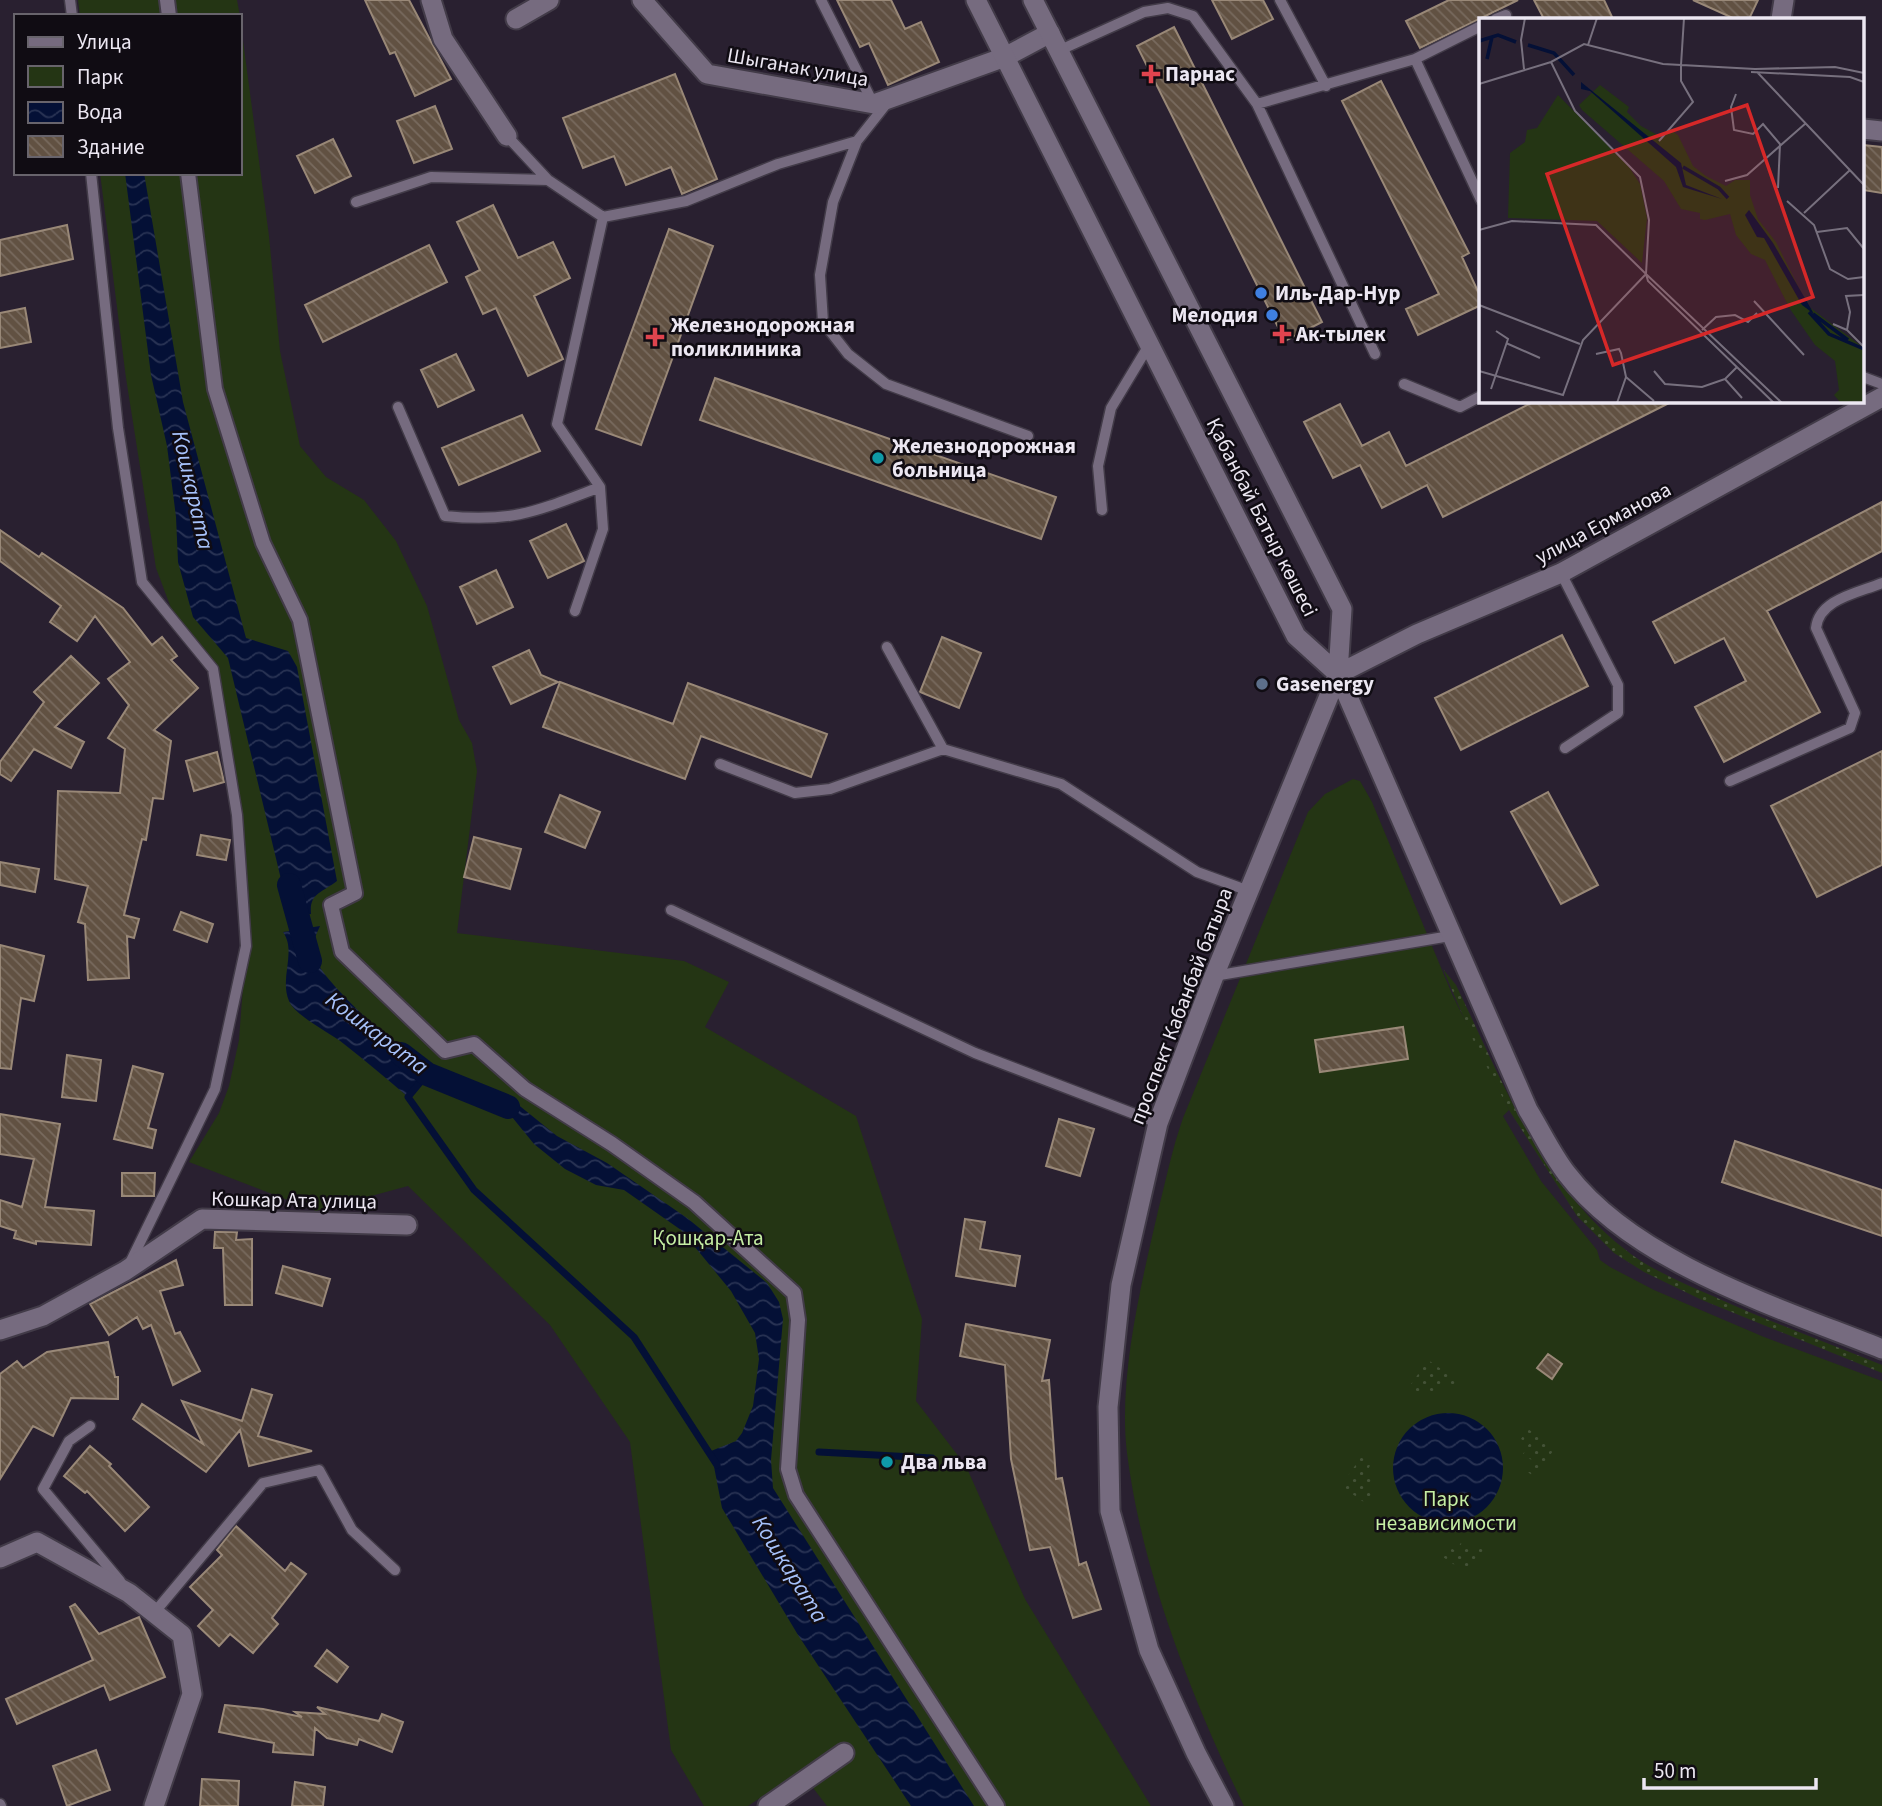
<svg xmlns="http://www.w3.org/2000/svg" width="1882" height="1806" viewBox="0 0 1882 1806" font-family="'Source Sans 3',sans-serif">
	<defs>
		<pattern id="garden-dots" width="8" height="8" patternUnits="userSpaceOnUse" patternTransform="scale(1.75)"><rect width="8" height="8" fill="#243514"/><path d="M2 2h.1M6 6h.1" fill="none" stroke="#445237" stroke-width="1.8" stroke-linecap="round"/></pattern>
		<pattern id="water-waves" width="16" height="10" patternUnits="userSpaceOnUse" patternTransform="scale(1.75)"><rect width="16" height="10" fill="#041036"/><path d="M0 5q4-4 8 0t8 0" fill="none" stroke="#293354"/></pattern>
		<pattern id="building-back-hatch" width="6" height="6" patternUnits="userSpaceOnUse" patternTransform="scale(1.75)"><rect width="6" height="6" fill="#615142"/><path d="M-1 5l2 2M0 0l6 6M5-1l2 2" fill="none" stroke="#786a5e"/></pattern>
	</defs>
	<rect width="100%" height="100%" fill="#292030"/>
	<path fill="#243514" d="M78,0H237L240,16H80Z
		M240,18L269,236L280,351L300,446L326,477L364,500L396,541L427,606L459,720L472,743L477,771L457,933L684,961L729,982L705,1027L856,1116L922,1319L916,1401L966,1466L1025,1599L1151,1806H827L800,1771L748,1806H704L671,1750L630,1442L550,1325L408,1186L316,1211L189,1162L219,1113L229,1086L239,1040L246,946L237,815L213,669L174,616L156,568L126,378L100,173H240Z
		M1353,779L1360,781L1372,802L1452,994L1509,1110L1503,1116L1541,1181L1597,1250L1600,1260L1610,1267L1654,1290L1764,1337L1882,1381V1806H1244C1192,1699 1142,1572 1127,1453C1118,1378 1141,1285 1158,1211C1166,1180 1172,1149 1183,1118L1308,812L1325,794Z"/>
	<path fill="url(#garden-dots)" d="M1443,969L1456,985C1501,1078 1539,1180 1622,1247C1648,1269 1683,1283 1715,1297C1770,1322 1826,1342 1882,1365V1373L1702,1300L1644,1272L1614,1253L1577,1216L1509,1110L1474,1042Z
		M1428,1360L1460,1382L1453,1392L1442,1384L1435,1394L1425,1387L1419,1394L1409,1387Z
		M1528,1429L1555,1448L1535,1477L1526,1471L1533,1461L1523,1454L1529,1444L1521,1439Z
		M1361,1457L1371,1464L1365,1474L1375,1481L1368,1491L1375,1496L1368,1505L1341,1486Z
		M1462,1541L1473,1548L1478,1541L1487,1547L1468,1574L1440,1555L1447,1546L1456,1551Z"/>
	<path fill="url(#water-waves)" d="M125,173H144L183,402L246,638L288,651L297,667L337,881C322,893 309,893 311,914L290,917L228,658L193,617L178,562L176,517L167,446L151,375Z
		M320,926C315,937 311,945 315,957C322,983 404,1052 427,1074L408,1097C387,1079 366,1061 344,1044C331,1033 295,1016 289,1001C279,978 297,952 283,932Z
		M485,1089L506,1095L557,1136L607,1163L687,1218L767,1283L779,1302L783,1319L771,1460L773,1488L974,1806H911L798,1635L722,1508L711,1451L736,1441L742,1433L753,1406L759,1359L755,1333L731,1291L681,1230L624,1190L596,1185L565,1169L534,1144L512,1117L473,1097Z
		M1393 1468a55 55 0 1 1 110 0a55 55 0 1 1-110 0Z"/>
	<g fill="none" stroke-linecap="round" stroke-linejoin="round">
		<path stroke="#041036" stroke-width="7" d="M427,1074L408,1097L474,1190L634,1337L717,1465
			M819,1452L932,1458"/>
		<path stroke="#041036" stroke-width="24" d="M289,885L310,961
			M401,1054L427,1074L508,1107"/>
	</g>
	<path fill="url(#building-back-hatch)" stroke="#987" stroke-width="2" d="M365,0H409L451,79L415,96L395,52L390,54Z
		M837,0H891L905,29L921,22L939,62L888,85L869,43L860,47Z
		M1212,0H1263L1273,19L1232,39Z
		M1449,0H1518L1420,48L1406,21Z
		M1534,0H1604L1613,19H1544Z
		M1693,0H1758L1749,19H1735Z
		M1174,27L1322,322L1285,341L1137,46Z
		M675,74L717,179L682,194L671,167L626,185L614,156L583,168L563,118Z
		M1381,81L1469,253L1462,257L1481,298V305L1418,335L1406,309L1439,294L1342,101Z
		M435,106L452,149L414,163L397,121Z
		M333,139L351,176L315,193L297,156Z
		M1863,145L1882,147V193L1863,190Z
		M493,205L518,258L553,242L570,278L534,296L563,359L528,376L496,308L483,314L466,277L480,270L457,222Z
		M67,225L73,259L0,276V240Z
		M669,229L713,246L641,445L596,429Z
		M429,245L447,282L323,342L305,305Z
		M25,308L31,342L0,348V313Z
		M456,354L474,390L438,407L421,370Z
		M715,378L1056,497L1041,539L700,420Z
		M1535,401H1673L1443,517L1427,485L1382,508L1360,465L1333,478L1304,422L1340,404L1362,446L1389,432L1406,466Z
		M522,415L540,451L459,485L442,448Z
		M1882,502V551L1767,611L1820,712L1724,762L1695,707L1746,681L1724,638L1675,663L1653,622Z
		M566,524L584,561L548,578L530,541Z
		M0,530L39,557L42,553L123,608L152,645L162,637L177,656L171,660L198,688L154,730L171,741L163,799L153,798L146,840L142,839L124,915L139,919L134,938L127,936L129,978L88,980L85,924L78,922L88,886L55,879L58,791L120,793L125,749L108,738L129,705L108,679L130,662L95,616L77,641L50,622L61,606L0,561Z
		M496,570L513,607L477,624L460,587Z
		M1562,635L1588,686L1461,750L1435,698Z
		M942,637L981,653L959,708L920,692Z
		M529,650L541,675L558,682L511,704L493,667Z
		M71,656L99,683L55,727L84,742L71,768L34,749L11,781L0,774V762L44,702L34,692Z
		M560,682L673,724L688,683L827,734L811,777L701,736L685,779L543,727Z
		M1882,751V865L1817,897L1771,806Z
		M217,752L224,782L194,791L186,761Z
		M1548,792L1598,885L1561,904L1511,812Z
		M560,795L600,812L585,848L545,832Z
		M201,835L230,840L226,860L197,855Z
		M474,837L521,849L510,889L464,877Z
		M0,862L39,869L35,892L0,885Z
		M181,912L213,924L207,942L174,930Z
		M0,945L44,956L34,1001L21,998L11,1069L0,1068Z
		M1403,1027L1408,1059L1320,1072L1315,1040Z
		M67,1055L101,1060L96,1101L62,1097Z
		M133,1066L163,1074L148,1128L156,1130L152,1148L114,1139Z
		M0,1114L60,1124L45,1207L94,1211L91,1245L36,1241V1244L14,1238L16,1231L0,1226V1200L22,1207L34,1159L0,1154Z
		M1059,1119L1094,1129L1080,1176L1046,1166Z
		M1735,1141L1882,1190V1236L1722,1182Z
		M122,1173H155L154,1196H122Z
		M965,1219L985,1222L980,1249L1020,1256L1015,1286L956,1276Z
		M215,1232H237L236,1240L252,1239V1305H225L223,1248H214Z
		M176,1260L183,1285L160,1291L175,1334L180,1332L200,1371L173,1385L151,1325L143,1329L137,1317L109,1335L90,1304Z
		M283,1266L330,1279L322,1306L276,1293Z
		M966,1324L1050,1340L1042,1381L1049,1380L1056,1479L1062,1478L1079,1565L1086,1562L1101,1609L1073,1618L1050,1547L1030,1550L1011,1459L1005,1365L960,1356Z
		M108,1342L115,1377H118V1399L71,1398L53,1436L33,1426L0,1479V1374L17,1361L23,1368L47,1352Z
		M1548,1354L1562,1364L1552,1379L1537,1368Z
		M252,1389L272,1395L258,1436L312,1451L249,1466L240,1430L206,1472L133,1419L142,1404L203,1444L182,1401L242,1421Z
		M90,1446L111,1464L109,1466L149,1507L125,1531L87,1491L85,1493L64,1476Z
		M236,1526L285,1571L291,1563L306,1574L272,1618L278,1624L253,1653L230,1634L219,1646L198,1626L213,1610L190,1587L222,1555L217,1550Z
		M75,1604L99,1634L139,1617L165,1677L110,1700L104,1685L17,1724L6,1699L93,1660L70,1607Z
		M327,1650L348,1667L337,1682L315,1666Z
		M225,1705L263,1709L302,1717L295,1712L325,1714L317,1707L379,1721L382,1714L403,1722L392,1752L359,1739L357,1745L327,1738L315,1728L313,1755L273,1752L274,1743L219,1732Z
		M96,1750L110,1790L67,1806L53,1766Z
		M202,1779L239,1781L238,1806H200Z
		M295,1782L325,1787L323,1806H292Z"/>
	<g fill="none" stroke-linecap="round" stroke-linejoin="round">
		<g stroke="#423b48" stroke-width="13">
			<path id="service" d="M70,0L72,16
				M821,0L873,103
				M1280,0L1326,86
				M1496,19L1506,15
				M1058,51L1144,12L1168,8L1193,16L1257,104L1415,59L1481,200
				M1415,59L1481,26
				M1257,104L1375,354
				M507,136L548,180L603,217L557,424L600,487L603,529L575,611
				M857,141L833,202L820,275L823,322L848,354L886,384L1028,436
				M91,173L118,428L142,582L213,669L237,815L246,946L215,1089L129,1265
				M356,202L431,177L548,180
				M603,217L686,201L778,164L857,141L887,103
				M1863,377L1882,384
				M1404,384L1460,407L1481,396
				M398,407L445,516C513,523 537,511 600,487
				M1102,510L1098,466L1111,408L1149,345
				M1561,573L1618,685V713L1565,748
				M887,647L943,749L1061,784L1197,872L1249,891
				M720,764L795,793L830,789L943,749
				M1730,781L1850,728L1855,713L1816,628C1819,599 1858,593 1882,583
				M671,910L975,1053L1158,1123
				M1214,976L1450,936
				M90,1426L69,1441L43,1489L120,1581
				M154,1613L263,1483L319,1470L352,1530L395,1570
				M0,1804L1,1806"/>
		</g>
		<g stroke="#423b48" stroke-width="18">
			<path id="pedestrian" d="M167,0L169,16
				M188,173L215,389L263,543L300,620L355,893L331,905L342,952L445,1051L474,1044L525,1089L612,1144L694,1202L794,1293L798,1320L788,1469L796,1495L997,1806"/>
		</g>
		<g stroke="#423b48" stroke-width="23">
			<path id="minor" d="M431,0L443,39L507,136
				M642,0L707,74L874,104L1005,57L1050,33
				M516,19L549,0
				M1781,19L1784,0
				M1863,129L1882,131
				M0,1330L43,1316L125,1271L202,1219L407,1225
				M0,1558L37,1542L129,1593L182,1635L192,1694L154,1806
				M768,1806L844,1753"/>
		</g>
		<g stroke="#423b48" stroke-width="23">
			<path id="tertiary" d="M1338,674L1528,1110C1541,1131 1552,1155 1567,1174C1635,1263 1780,1308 1882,1349
				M1224,1806L1196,1753L1149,1650L1110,1511L1108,1407L1121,1285L1158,1123L1214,976L1338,674"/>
		</g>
		<g stroke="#423b48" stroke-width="23">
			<path id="secondary" d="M976,0L1296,636L1338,674
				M1033,0L1342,609L1338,674
				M1338,674L1417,634L1561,573L1882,397"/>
		</g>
		<use href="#service" stroke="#766b7f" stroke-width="10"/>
		<use href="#pedestrian" stroke="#766b7f" stroke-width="14"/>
		<use href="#minor" stroke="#766b7f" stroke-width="19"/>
		<use href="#tertiary" stroke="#766b7f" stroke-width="19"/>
		<use href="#secondary" stroke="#766b7f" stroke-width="19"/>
	</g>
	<g fill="#e0444e" stroke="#100c13" stroke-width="2.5">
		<path d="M1147.5 63.5h7v7h7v7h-7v7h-7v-7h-7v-7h7z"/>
		<path d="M1278.5 323.5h7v7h7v7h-7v7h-7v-7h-7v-7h7z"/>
		<path d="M651.5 326.5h7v7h7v7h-7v7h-7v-7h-7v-7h7z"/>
	</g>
	<g fill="#3f7fe0" stroke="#100c13" stroke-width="2.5">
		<circle cx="1261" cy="293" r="7"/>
		<circle cx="1272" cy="315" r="7"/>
	</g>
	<g fill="#0f9aa8" stroke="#100c13" stroke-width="2.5">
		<circle cx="878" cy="458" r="7"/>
		<circle cx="887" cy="1462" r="7"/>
	</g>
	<circle fill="#5c6f8a" stroke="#100c13" stroke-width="2.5" cx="1262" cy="684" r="7"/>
	<g text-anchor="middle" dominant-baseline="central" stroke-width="5" stroke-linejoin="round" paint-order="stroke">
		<g font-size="21" fill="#ece7f2" stroke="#100c13">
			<text transform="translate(798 67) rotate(10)">Шыганак улица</text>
			<text transform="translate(1262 517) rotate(63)">Қабанбай Батыр көшесі</text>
			<text transform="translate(1603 523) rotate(-28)">улица Ерманова</text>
			<text transform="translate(1181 1006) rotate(-69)">проспект Кабанбай батыра</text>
			<text transform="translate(294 1200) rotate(1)">Кошкар Ата улица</text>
		</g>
		<g font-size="21" font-weight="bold" fill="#ece7f2" stroke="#100c13" text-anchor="start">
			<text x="1165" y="74">Парнас</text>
			<text x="1275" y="293">Иль-Дар-Нур</text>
			<text x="1258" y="315" text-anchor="end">Мелодия</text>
			<text x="671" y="325">Железнодорожная<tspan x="671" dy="24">поликлиника</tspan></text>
			<text x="1296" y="334">Ак-тылек</text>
			<text x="892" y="446">Железнодорожная<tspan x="892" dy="24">больница</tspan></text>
			<text x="1276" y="684">Gasenergy</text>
			<text x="901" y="1462">Два льва</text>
		</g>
		<g font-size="21" fill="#c5eea4" stroke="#100c13">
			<text x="708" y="1238">Қошқар-Ата</text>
			<text x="1446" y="1499">Парк<tspan x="1446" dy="24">независимости</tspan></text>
		</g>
		<g font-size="23" font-style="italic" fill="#a7c2fb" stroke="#100c13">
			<text transform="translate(193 490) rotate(77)">Кошкарата</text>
			<text transform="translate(377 1033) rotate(37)">Кошкарата</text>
			<text transform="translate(790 1569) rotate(58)">Кошкарата</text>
		</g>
	</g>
	<g transform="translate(1479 18)">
		<rect width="385" height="385" fill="#292030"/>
		<path d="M121,67L150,89L148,94L162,108L184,120L191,111L199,117L214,148L227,158L247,168L256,162H271V177L279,201L297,224L329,288L385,330V385H362L355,377L360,372L356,343L336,327L311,291L286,242L272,236L257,217L251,196L226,202L221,201V195L202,191L185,163L103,92L100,87ZM79,77L150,149L161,166L168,200L163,245L118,203L29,200L31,135L46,124L48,112L58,110Z" fill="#243514"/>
		<path d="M102,64L202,145L207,167L243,181L204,169L197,149L111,73L102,71ZM270,192L294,225L335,296L323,287L285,220L278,219L266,197Z" fill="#041036"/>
		<path fill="none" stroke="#041036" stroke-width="3.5" d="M0,23L19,17L37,24M49,27L75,35L95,57M8,41L13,19M204,149L240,170L249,180M330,294L350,316L385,331M334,296L369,322"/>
		<path fill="none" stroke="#77707e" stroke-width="2" d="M109,27L118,0M72,44L96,93L161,159L170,202L167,256M202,47L205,0M45,51L42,22L46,0M272,54L371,59L385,64M278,54L385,167M0,66L72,44L105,26L184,46L276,51L356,49L385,55M257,76L252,89L255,112L274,116L284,106L301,126L299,170M180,123L214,84L202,63V47M246,163L268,157L327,105M308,183L335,207L351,251L369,261L385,259M325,195L371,152M0,212L33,203L117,207L167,256M338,214L368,210L385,231M167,256L303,385M167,256L169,263L295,385M275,283L325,337M0,287L101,326M354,306L368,312L371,294L367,278L385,277M223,312L237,299L256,297L269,304L278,295M368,312L385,329M27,325L61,340M117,336L140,331L142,335L147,359L138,385M258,349L246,361L263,380M0,353L84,377L104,322L167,256M175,353L186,366L223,369L246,361M147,359L175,383M12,371L29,321L17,313"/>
		<path fill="#d62828" fill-opacity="0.15" stroke="#d62828" stroke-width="3.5" d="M268,87L334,279L134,347L68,156Z"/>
		<rect width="385" height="385" fill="none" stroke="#ece7f2" stroke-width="3.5"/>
	</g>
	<rect x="14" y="14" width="228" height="161" fill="#100c13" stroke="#68646c" stroke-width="2"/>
	<rect x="28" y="37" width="35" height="10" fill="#766b7f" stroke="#68646c" stroke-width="2"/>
	<text x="77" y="49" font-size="21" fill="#ece7f2">Улица</text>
	<rect x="28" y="66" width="35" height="21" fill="#243514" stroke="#68646c" stroke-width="2"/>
	<text x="77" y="84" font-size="21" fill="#ece7f2">Парк</text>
	<rect x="28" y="102" width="35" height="21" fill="url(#water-waves)" stroke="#68646c" stroke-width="2"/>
	<text x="77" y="119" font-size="21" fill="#ece7f2">Вода</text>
	<rect x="28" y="136" width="35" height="21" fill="url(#building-back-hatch)" stroke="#68646c" stroke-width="2"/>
	<text x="77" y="154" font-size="21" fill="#ece7f2">Здание</text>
	<path d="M1644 1778v10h172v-10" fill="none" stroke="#ece7f2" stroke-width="3.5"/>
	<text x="1654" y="1778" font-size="21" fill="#ece7f2" stroke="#100c13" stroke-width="5" paint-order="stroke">50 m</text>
</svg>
